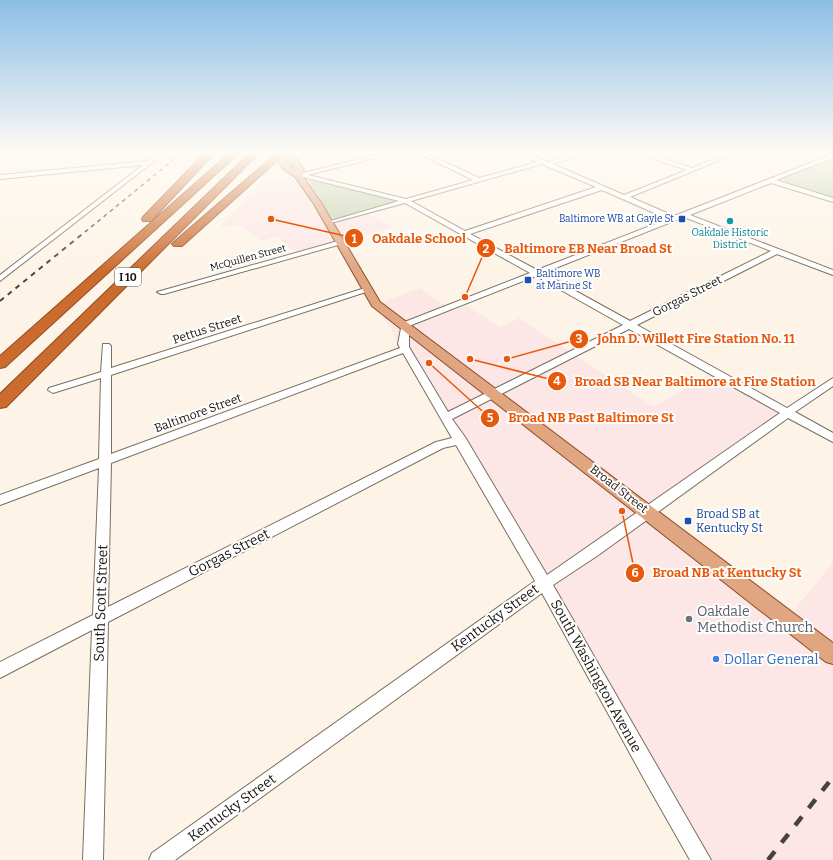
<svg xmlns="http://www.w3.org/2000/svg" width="833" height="860" viewBox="0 0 833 860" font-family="Bitter,serif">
	<rect width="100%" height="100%" fill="#fdf4e7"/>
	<path fill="#fce6e6" d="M298,175L329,223L366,212L394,227L298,254L277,236L262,241L240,225L219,228L260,183Z
		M420,288L453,311L467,306L500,327L519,318L654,407L714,372L787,413L651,504L793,611L833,563V860H701L376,304Z"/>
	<path fill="#c4d3b0" d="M833,156V199L775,181L829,158Z
		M313,179L399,201L333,219L308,180Z"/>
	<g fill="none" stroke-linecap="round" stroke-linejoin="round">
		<g stroke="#796f61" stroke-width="2">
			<path id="minor" d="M161,151H167L0,281V275L143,165L0,179V175L148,161Z
				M393,151H403L308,175L406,199L473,180L414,151H421L479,178L537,162L516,151H523L548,162L583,151H592L553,164L624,195L687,170L630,151H639L692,168L734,151H742L630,197L674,216L833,154V158L776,180L833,198V202L771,183L690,215L833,270V275L777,254L637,325L787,408L833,378V386L795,412L833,433V442L788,418L597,556L553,585L711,860H690L644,779L542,593L175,860H149L152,853L535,581L456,445L443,448L108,622L103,860H83L92,630L0,678V662L93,615L99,468L0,505V495L99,459L101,378L53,393L48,390L49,388L101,372L103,344H109L111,346V368L365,288H371L372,290L111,375V454L400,348L398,344L402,323L530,273L405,203L327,224V222L399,201L295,175ZM542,164L596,187L465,231L411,201ZM602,190L668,219L537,270L470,234ZM684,217L771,251L630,321L543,273ZM536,276L623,325L448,412L409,347V326ZM629,329L780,413L547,575L465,437L452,419ZM403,353L452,438L436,442L108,607L111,463Z
				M338,241L345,243L164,294H161L157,292Z"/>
		</g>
		<g stroke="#8d4d24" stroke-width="2">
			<path id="major" d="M271,151H278L290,166L296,171L284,151H291L304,170L302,175L322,204L380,302L833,643V664L826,662L372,306L314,204L295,177L284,170Z"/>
		</g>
		<g stroke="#8d4d24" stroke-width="2">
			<path id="highway" d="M207,151H216L151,221H143L142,219L143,217Z
				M232,151H241L5,367L0,368V356Z
				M252,151H261L6,407L0,408V394Z
				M277,153L281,156L280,158L182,246H174L172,244L174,242Z"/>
		</g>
		<use href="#minor" fill="#fff" fill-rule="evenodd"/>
		<use href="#major" fill="#e0a682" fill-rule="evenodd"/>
		<use href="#highway" fill="#cb6b2e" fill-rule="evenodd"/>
		<path stroke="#47423c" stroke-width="1.5" stroke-dasharray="4 4" stroke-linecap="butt" d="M85,232L184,151"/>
		<path stroke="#47423c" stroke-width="2" stroke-dasharray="5 5" stroke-linecap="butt" d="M0,301L86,231"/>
		<path stroke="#47423c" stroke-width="4.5" stroke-dasharray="11 11" stroke-linecap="butt" d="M768,860L833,777"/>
	</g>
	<linearGradient id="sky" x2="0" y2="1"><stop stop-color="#8bbee6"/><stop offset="0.56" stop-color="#fefaf4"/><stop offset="1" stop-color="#fefaf4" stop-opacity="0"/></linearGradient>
	<rect width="833" height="272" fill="url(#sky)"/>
	<g fill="#1a4fb4" stroke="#fff" stroke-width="1.5">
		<rect x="678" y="215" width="8" height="8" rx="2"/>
		<rect x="524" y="276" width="8" height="8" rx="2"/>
		<rect x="684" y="517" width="8" height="8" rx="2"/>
	</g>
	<circle fill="#0f9aa8" stroke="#fff" stroke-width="1.5" cx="730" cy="221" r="4"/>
	<circle fill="#6b7280" stroke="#fff" stroke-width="1.5" cx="689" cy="619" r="4"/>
	<circle fill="#3f7fe0" stroke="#fff" stroke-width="1.5" cx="716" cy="659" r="4"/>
	<g text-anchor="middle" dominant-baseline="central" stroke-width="4" stroke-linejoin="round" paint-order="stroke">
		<g font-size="10" fill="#164399" stroke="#fff" text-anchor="end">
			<text x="674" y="219">Baltimore WB at Gayle St</text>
			<text x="536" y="274" text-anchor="start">Baltimore WB<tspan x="536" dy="12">at Marine St</tspan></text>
		</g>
		<g font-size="10" fill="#0d838f" stroke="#fff">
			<text x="730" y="233">Oakdale Historic<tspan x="730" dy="12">District</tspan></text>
		</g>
		<g font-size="10" fill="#191510" stroke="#fff">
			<text transform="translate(248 258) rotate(-15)">McQuillen Street</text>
		</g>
		<rect fill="#fff" stroke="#5e5b58" stroke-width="1" x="115" y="268" width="26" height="18" rx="3"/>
		<g font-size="11" font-weight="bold" fill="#191510">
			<text x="128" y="277">I 10</text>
		</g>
		<g font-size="12" fill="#191510" stroke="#fff">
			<text transform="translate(687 296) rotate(-27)">Gorgas Street</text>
			<text transform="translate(207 329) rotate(-18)">Pettus Street</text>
			<text transform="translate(198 413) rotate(-20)">Baltimore Street</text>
			<text transform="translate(619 489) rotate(38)">Broad Street</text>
		</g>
		<g font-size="12" fill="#164399" stroke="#fff" text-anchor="start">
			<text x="696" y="514">Broad SB at<tspan x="696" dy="14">Kentucky St</tspan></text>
		</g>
		<g font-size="14" fill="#191510" stroke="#fff">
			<text transform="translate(229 553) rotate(-27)">Gorgas Street</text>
			<text transform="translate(101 603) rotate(-88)">South Scott Street</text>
			<text transform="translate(495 618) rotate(-36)">Kentucky Street</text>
			<text transform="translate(596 676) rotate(61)">South Washington Avenue</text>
			<text transform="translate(232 808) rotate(-36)">Kentucky Street</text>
		</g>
		<g font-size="14" fill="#5b616d" stroke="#fff" text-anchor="start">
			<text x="697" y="611">Oakdale<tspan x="697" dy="16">Methodist Church</tspan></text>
		</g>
		<g font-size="14" fill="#366cbe" stroke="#fff" text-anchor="start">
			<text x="724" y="659">Dollar General</text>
		</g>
	</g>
	<path fill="none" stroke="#e8590c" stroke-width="1.5" d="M271 219L354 238M465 297L486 248M507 359L579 339M470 359L557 381M429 363L490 418M622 511L635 573"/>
	<g fill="#e8590c" stroke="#fff" stroke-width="1.5">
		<circle cx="271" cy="219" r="4"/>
		<circle cx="465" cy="297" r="4"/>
		<circle cx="507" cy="359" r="4"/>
		<circle cx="470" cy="359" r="4"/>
		<circle cx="429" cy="363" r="4"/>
		<circle cx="622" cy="511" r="4"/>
		<circle cx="354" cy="238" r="10"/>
		<circle cx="486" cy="248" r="10"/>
		<circle cx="579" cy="339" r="10"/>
		<circle cx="557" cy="381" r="10"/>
		<circle cx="490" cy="418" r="10"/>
		<circle cx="635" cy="573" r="10"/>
	</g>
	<g font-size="12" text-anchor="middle" font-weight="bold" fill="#fff">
		<text x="354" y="243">1</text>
		<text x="486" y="253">2</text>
		<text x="579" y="343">3</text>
		<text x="557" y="385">4</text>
		<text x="490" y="422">5</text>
		<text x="635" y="577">6</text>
	</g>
	<g font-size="13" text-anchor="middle" font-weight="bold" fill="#e8590c" stroke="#fff" stroke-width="4" stroke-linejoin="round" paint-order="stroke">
		<text x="419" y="243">Oakdale School</text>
		<text x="588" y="253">Baltimore EB Near Broad St</text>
		<text x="696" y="343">John D. Willett Fire Station No. 11</text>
		<text x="695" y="386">Broad SB Near Baltimore at Fire Station</text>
		<text x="591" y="422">Broad NB Past Baltimore St</text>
		<text x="727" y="577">Broad NB at Kentucky St</text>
	</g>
</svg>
